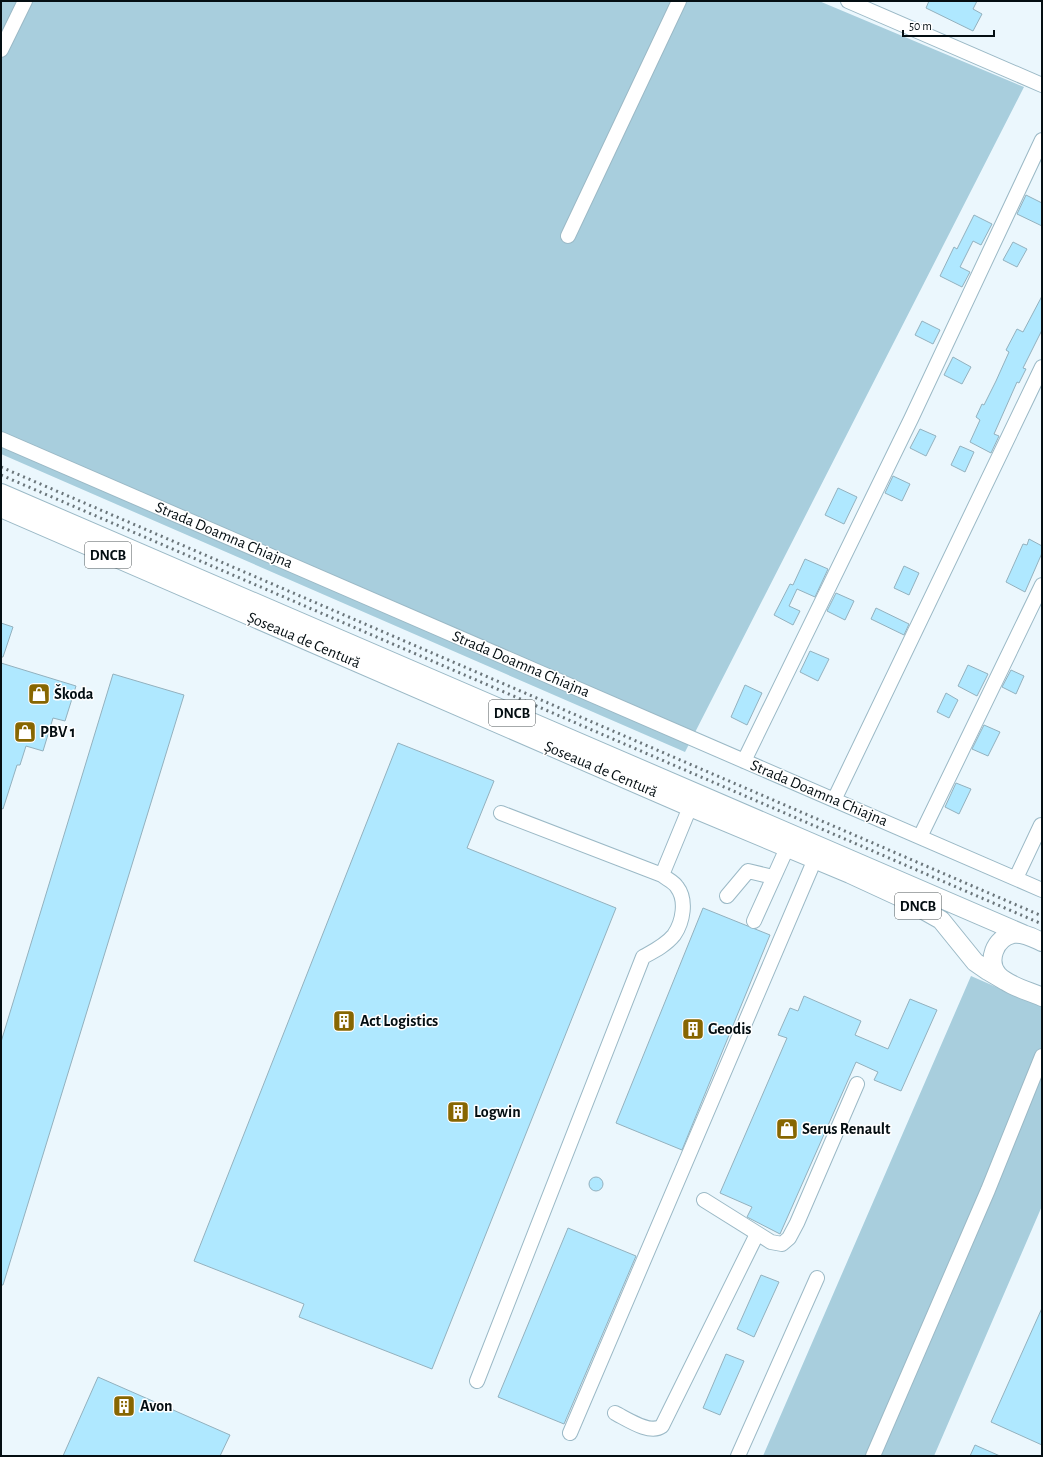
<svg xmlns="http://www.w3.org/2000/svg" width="1043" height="1457" viewBox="0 0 1043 1457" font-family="'Alegreya Sans',sans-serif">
	<rect width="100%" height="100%" fill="#ebf7fd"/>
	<path fill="#a8cedd" d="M1,1H819L1024,87L685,752L1,454Z
		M971,976L1042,1007V1206L934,1456H763Z"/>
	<path fill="#afe8ff" stroke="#93b1be" d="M929,1H977L973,9L982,14L973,31L926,8Z
		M1026,195L1042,203V226L1017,214Z
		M974,215L992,224L981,245L973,241L960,267L970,272L962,287L940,276L954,247L957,249Z
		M1013,242L1027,249L1017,267L1003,260Z
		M1042,296V330L1023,368L1026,369L1019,383L1017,382L994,434L999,436L991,453L970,442L980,420L976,417L982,404L984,405L996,381L1009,352L1006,350L1017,329L1023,332Z
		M922,321L940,330L933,344L915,335Z
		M953,357L971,367L962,384L944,375Z
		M920,429L936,436L926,456L910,448Z
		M960,446L974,452L965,472L951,465Z
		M893,476L910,484L902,501L885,493Z
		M838,488L857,497L844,524L825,515Z
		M1029,539L1042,546V553L1025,592L1006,582L1023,544L1027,545Z
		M805,559L828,569L815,597L797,589L789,606L800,611L793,625L774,615L790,584L793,585Z
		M904,566L919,573L909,595L894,588Z
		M836,593L854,601L845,620L827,611Z
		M876,608L909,624L904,635L871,619Z
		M1,623L13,627L3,657H1Z
		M810,651L829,659L818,681L800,672Z
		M1,663L76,686L65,721L53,718L43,751L26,746L20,765H17L3,809L1,808Z
		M968,665L988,674L977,696L958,686Z
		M1011,670L1024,676L1016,694L1002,687Z
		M113,674L184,695L3,1285H1V1042Z
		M745,685L762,693L747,725L731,717Z
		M946,693L958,700L949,718L937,712Z
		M984,725L1000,732L988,756L972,749Z
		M398,743L494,781L467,848L616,908L432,1369L299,1317L304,1304L194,1261Z
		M956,783L971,789L959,814L945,807Z
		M703,908L770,935L682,1150L616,1123Z
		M804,996L861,1021L855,1035L888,1049L910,999L937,1010L901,1091L874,1080L878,1072L856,1062L780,1234L747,1217L752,1207L720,1193L787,1038L778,1035L790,1008L798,1011Z
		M589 1184a7 7 0 1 1 14 0a7 7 0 1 1-14 0Z
		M568,1228L636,1256L564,1424L498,1397Z
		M761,1275L779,1282L754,1337L737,1329Z
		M1042,1308V1445L991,1422Z
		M726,1354L744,1361L720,1415L703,1408Z
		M98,1377L230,1435L220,1456H63Z
		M975,1445L1000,1456H970Z"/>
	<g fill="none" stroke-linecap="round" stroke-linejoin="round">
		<g stroke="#9bb9c6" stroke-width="16">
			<path id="minor" d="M848,1L1042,85
				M1,50L25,1
				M568,236L679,1
				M1,439L1042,890
				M744,761L911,419L1042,140
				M834,800L1042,367
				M920,837L1042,585
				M662,875L690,807
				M1016,878L1041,825
				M727,896L748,871L773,877
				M754,921L787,848
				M704,1200L771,1242L782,1244L789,1238L797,1223L857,1084
				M477,1381L643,957C654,951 666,945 674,935C683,922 687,900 677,887C674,882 667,879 662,875L501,813
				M615,1413C627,1419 650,1435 662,1426L757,1234
				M570,1433L815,859
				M738,1456L817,1278
				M873,1456L988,1190L1042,1056"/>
		</g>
		<g stroke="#9bb9c6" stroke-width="20">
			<path id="major" d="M1,493L1023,934
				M1,508L690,807L850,874L902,898L941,920L975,962L988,971L1005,981
				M1042,942C1033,938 1023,932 1013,934C995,938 986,961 998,975C1008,986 1029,991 1042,997"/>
		</g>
		<use href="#minor" stroke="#fff" stroke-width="14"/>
		<use href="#major" stroke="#fff" stroke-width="18"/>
		<path stroke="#6b767b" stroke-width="3" stroke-dasharray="2 4" stroke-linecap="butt" d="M1,467L1042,916
			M1,475L1042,924"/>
	</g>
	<defs>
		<g id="shop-square" transform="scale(1.15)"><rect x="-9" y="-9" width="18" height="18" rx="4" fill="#876601" stroke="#fff"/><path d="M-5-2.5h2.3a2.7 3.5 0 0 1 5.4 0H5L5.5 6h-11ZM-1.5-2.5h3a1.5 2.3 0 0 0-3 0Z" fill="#fff"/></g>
		<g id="building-square" transform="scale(1.15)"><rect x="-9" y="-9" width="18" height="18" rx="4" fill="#876601" stroke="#fff"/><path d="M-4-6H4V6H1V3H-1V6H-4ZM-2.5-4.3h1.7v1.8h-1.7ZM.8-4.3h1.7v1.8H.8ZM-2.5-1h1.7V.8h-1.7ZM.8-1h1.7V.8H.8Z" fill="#fff"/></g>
	</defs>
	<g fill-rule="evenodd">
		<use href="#shop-square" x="39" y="694"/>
		<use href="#shop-square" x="25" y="732"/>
		<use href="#building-square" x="344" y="1021"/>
		<use href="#building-square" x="693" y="1029"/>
		<use href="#building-square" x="458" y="1112"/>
		<use href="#shop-square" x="787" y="1129"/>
		<use href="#building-square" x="124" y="1406"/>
	</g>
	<g text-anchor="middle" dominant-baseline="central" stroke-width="3" stroke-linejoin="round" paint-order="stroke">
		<g fill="#fff" stroke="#4f5659" stroke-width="1">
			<rect x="85" y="542" width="46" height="26" rx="3"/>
			<rect x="489" y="700" width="46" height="26" rx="3"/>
			<rect x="895" y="893" width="46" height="26" rx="3"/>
		</g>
		<g font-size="15" font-weight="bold" fill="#040e12">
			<text x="108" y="555">DNCB</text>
			<text x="512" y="713">DNCB</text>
			<text x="918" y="906">DNCB</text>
		</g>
		<g font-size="16" fill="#040e12" stroke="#fff">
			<text transform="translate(224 535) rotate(23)">Strada Doamna Chiajna</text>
			<text transform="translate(304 640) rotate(23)">Șoseaua de Centură</text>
			<text transform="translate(521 664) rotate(23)">Strada Doamna Chiajna</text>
			<text transform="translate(601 769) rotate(23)">Șoseaua de Centură</text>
			<text transform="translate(819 793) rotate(23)">Strada Doamna Chiajna</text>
		</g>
		<g font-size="16" font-weight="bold" fill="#040e12" stroke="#fff" text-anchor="start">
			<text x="54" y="694">Škoda</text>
			<text x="40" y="732">PBV 1</text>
			<text x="360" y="1021">Act Logistics</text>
			<text x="708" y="1029">Geodis</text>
			<text x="474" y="1112">Logwin</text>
			<text x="802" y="1129">Serus Renault</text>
			<text x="140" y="1406">Avon</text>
		</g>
	</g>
	<rect width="1043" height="1457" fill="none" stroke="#040e12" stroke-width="4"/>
	<path d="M903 30v6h91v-6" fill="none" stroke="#040e12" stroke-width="2"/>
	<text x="909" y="30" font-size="12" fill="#040e12" stroke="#ffffff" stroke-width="3" paint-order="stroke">50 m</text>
</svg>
